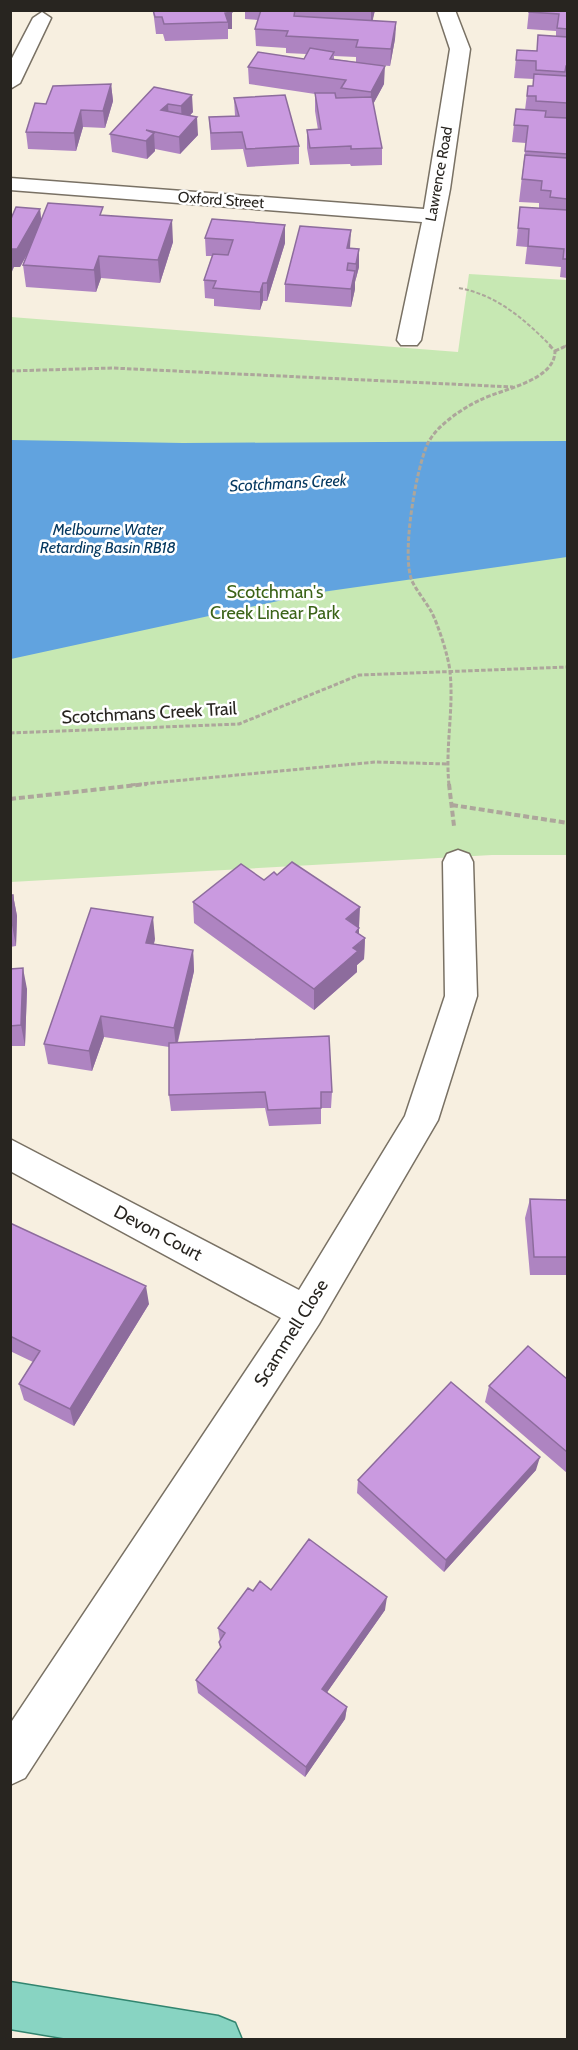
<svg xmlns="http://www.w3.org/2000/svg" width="578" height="2050" viewBox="0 0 578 2050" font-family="Cabin,sans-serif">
	<rect width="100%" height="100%" fill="#f7efe0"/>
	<path fill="#c7e8b3" d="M469,274L567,280V855H492L11,882V317L458,352Z"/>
	<path fill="#61a3df" d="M11,440L183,443L567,441V557L315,593L11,659Z"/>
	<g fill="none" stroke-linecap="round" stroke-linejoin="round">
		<g stroke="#797164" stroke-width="3">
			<path id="street" d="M437,10H455L470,49L450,189L421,340L417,345H401L397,340L422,222L10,190V178L424,209L450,49Z
				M42,12L51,18L20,83L10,89V62L33,18Z
				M458,850L469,854L473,862L477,996L438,1120L319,1324L25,1778L10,1785V1724L281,1318L10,1171V1139L299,1290L405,1116L445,996L443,862L447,854Z"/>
		</g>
		<g stroke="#32856f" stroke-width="3">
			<path id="primary" d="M10,1982L218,2016L235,2023L242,2040H75L10,2029Z"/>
		</g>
		<path stroke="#ada69b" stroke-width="2" stroke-dasharray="4 2" stroke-linecap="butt" d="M459,288C497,295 524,319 551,346
			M565,346L568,345"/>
		<path stroke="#ada69b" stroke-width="3" stroke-dasharray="4.5 2" stroke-linecap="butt" d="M555,351L568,345
			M10,371L112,368L513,387
			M10,733L239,724L359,675L568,667
			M131,785L376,762L447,764
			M449,785C445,747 454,709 450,672C449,658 438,624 431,611C425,601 417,591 412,581C401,555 416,468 428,443C437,425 463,408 480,400C502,389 555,381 555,351L549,345"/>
		<path stroke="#ada69b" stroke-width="4" stroke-dasharray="6 3" stroke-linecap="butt" d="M449,784L454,826
			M10,799L147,784
			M452,805L568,823"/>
		<use href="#street" fill="#fff" fill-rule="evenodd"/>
		<use href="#primary" fill="#88d4c2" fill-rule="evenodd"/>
	</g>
	<path fill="#ae84c1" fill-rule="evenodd" d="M153,10H231L232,29H228V39L165,41L163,34H156Z
		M245,10H375L372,21L396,22L395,39L390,66L378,65L384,84L373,104L382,148V165L351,166L350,164L310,165L307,148V130H318L315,111V94L249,84L248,67L304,59L306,54L286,53V48L256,46L255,29L258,20L245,19ZM334,56L356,57V62L334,59Z
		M529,10H567V278L560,277L561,267L525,264L527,247L516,246L520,207L539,208V203L519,202L526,143L512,142L514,125L525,110L528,86H533L534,79L514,78L517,50L536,51L556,36V31L527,29Z
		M111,84L113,101L105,128L83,127L76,151L28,149L26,132L46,104Z
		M154,87L193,112L189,116L198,135L180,154L155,149V151L147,159L112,152L110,134Z
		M234,98L299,146V164L247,167L243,149L211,150L209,117L235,116Z
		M40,209L41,220L103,215L173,242L160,283L101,278L96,292L26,287L23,265L29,251L20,267H14Z
		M285,225V243L267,301H263L260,310L214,306V299L205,298L204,280L212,256H206L205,238Z
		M350,248L359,249V267L355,282V289L351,307L285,302V284Z
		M264,880L359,928V934L365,938L364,959L357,965V972L314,1010L194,923L193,902Z
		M10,895H13L17,916L16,946L10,947Z
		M155,939L154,944L193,950L194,971L178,1042L332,1092L331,1108H321V1124L269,1126L265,1108L171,1111L169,1095V1047L104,1037L92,1071L48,1064L44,1044Z
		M10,969L27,989L25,1046H10Z
		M530,1199L567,1200V1275H530L525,1218Z
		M10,1223L149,1304L74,1426L24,1400L19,1384L33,1362L10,1351Z
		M567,1379V1473L485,1402L489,1386Z
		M536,1470L444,1572L357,1493L358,1480Z
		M271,1590L385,1610L327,1692L347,1707L345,1719L305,1777L198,1693L196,1680L220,1648L219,1642L220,1641L218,1628L253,1591Z"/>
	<path fill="#8d6c9d" d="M371,10H375L371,28Z
		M232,12V29H228V22L225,13Z
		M396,22L395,39L390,66L391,49Z
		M385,66L384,84L370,110L371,92Z
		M111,84L113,101L105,128L103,111Z
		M192,95L193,112L182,124L181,106Z
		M168,104L169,121L161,110Z
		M81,110L83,127L76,151L74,133Z
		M197,117L198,135L180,154L179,137Z
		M154,133L155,151L147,159L146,141Z
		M40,209L42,227L20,267H14L10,276V252Z
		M172,220L173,242L160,283L158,260Z
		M285,225V243L267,301V283Z
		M351,230L350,248H347Z
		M359,249V267L355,282L356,264Z
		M99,256L101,278L96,292L94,270Z
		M355,271V289L351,307V289Z
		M263,283V301L260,310V292Z
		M13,895L17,916L16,946L12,925Z
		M360,907L359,928L346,919Z
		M153,917L155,939L148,964L146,943Z
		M359,928V944L365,938L364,959L357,965V972L314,1010V989L356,932Z
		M193,950L194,971L176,1048L174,1028Z
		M23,968L27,989L25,1046L21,1025Z
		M101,1016L104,1037L92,1071L89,1051Z
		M146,1286L149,1304L74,1426L70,1409Z
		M540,1457L536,1470L444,1572L446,1560Z
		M387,1597L385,1610L321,1701L322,1689Z
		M347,1707L345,1719L305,1777L306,1767Z"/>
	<path fill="#ca9ae0" stroke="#8d6c9d" stroke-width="1.5" d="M153,10H231L232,12L225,13L228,22L164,24L162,17H155Z
		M261,10H295L294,16L396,22L391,49L356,47L358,40L286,36L288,31L255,29Z
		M529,10H567V29L557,28L559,14L529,12Z
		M538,35L567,37V66H566L565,72L536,70V61L516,60L517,50L537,51Z
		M310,48L334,52L330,59L385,66L371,92L341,88L346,80L248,67L258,52L304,59Z
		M534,74L567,76V103L536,101V96H527L528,86H533Z
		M111,84L103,111L81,110L74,133L26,132L35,103L46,104L53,86Z
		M154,87L192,95L181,106L168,104L161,110L197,117L179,137L146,130L154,133L146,141L110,134Z
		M315,93H335L336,98L372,97L382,148L351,149V146L310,148L307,130L321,129Z
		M285,95L299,146L246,149L242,132L211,133L209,117L239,116L234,98Z
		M516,109L546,111L545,117L567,118V154L525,151L528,126L514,125Z
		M525,155L567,158V199L550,197L551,191L541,190L542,181L522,179Z
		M48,203L103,207L100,215L172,220L158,260L99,256L94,270L23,265Z
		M16,207L40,209L17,249H12L10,252V221Z
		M520,207L567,210V259H563L564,249L528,246L529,229L518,228Z
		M212,219L285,225L267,283H263L260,292L213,288L216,281L204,280L213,254L228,255L233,240L205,238Z
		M300,226L351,230L347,248L359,249L356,264L348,263L347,270L355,271L351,289L285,284Z
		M292,862L360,907L346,919L359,928L356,932L365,938L353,948L358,951L314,989L193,902L241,864L264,880L274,872L277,875Z
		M10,895H13L12,925H10Z
		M91,908L153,917L146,943L193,950L174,1028L101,1016L89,1051L44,1044Z
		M23,968L21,1025L10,1026V969Z
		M329,1036L332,1092H321V1108L268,1110L265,1092L169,1095V1043Z
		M530,1199L567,1200V1257H534Z
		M10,1223L146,1286L70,1409L19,1384L40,1351L10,1336Z
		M528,1346L567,1379V1452L489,1386Z
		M451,1382L540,1457L446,1560L358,1480Z
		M309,1539L387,1597L322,1689L347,1707L306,1767L196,1680L221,1647L219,1642L225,1633L218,1628L248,1588L253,1591L260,1581L271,1590Z"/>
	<g text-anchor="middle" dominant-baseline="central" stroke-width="5" stroke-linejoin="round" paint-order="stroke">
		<g font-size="15" fill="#282520" stroke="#fff">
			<text transform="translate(439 174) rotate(-80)">Lawrence Road</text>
			<text transform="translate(221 200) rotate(4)">Oxford Street</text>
		</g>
		<g font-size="16" font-style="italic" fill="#063960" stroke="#fff">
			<text transform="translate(288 483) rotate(-3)">Scotchmans Creek</text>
			<text x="108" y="529">Melbourne Water<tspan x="108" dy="18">Retarding Basin RB18</tspan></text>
		</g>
		<g font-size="18" fill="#3b6318" stroke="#fff">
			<text x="275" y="592">Scotchman's<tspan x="275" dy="21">Creek Linear Park</tspan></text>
		</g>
		<g font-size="18" fill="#282520" stroke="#fff">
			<text transform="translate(149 713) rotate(-3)">Scotchmans Creek Trail</text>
			<text transform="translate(158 1233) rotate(28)">Devon Court</text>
			<text transform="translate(291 1333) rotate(-58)">Scammell Close</text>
		</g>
	</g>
	<rect width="578" height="2050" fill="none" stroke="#282520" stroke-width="24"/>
</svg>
